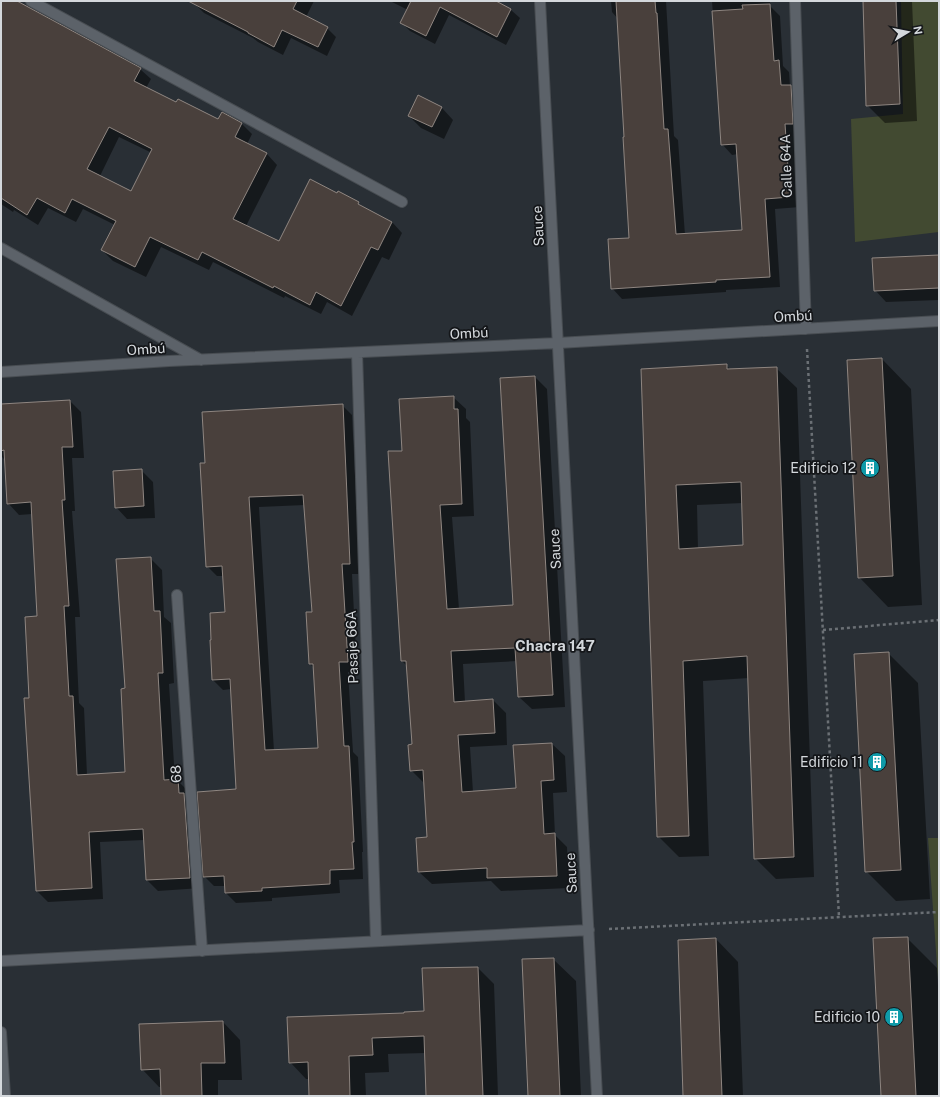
<svg xmlns="http://www.w3.org/2000/svg" width="940" height="1097" viewBox="0 0 940 1097" font-family="'Public Sans',sans-serif">
	<rect width="100%" height="100%" fill="#292f35"/>
	<path fill="#424a31" d="M901,1H939V232L855,242L851,119L903,114Z
		M928,838H939L938,980Z"/>
	<path fill="#0007" fill-rule="evenodd" d="M1,1H18L27,8L140,69L151,79L146,88L176,104L219,121L223,113L242,124L252,134L247,144L267,154L277,165L246,226L279,243L358,203L363,208L392,222L402,233L389,260L382,257L352,316L327,302L321,314L285,296L284,298L213,262L209,270L161,247L146,277L113,261L102,250L115,225L83,209L76,222L48,208L38,225L14,210L13,212L1,204ZM119,137L152,153L132,192L100,176Z
		M196,1H314L306,17L327,28L336,37L327,56L291,38L283,55L258,42L253,38L204,13L195,4Z
		M390,1H494L511,10L520,18L506,45L449,15L435,44L410,31L401,22L408,10Z
		M611,1H666L674,136L678,140L685,235L743,231L738,154L732,155L722,144L712,1H770V6L780,16L783,66L789,72L790,86L801,96L800,207L775,209L780,287L726,290V292L622,299L612,288L630,239L618,19L612,12Z
		M864,1H912L917,121L885,123L867,105Z
		M419,97L442,108L453,120L444,139L421,128L409,116Z
		M939,256V300L886,302L875,290Z
		M882,359L911,389L922,605L888,607L859,577Z
		M726,365L730,369L776,368L797,388L814,877L776,879L755,858L749,678L703,681L709,856L679,857L658,836L642,370ZM743,503L744,546L698,549L697,505Z
		M535,377L547,389L565,707L532,709L519,697L517,661L463,664L465,702L493,700L506,713L507,745L470,747L473,792L517,789L514,746L552,744L565,756L567,792L553,793L555,835L567,847L569,888L501,891L491,881L432,884L419,872L428,838L424,783L411,770L413,745L407,666L402,661L398,599L403,451L453,397L466,409V418L470,422L474,516L452,517L459,609L514,606Z
		M70,401L81,412L84,458H72L75,511H72L80,617H75L79,703L84,708L87,775L126,773V689L150,558L162,570L164,617L171,623L174,683L169,684L175,780H177L189,792L201,888L158,891L147,880L144,840L100,842L103,899L48,902L37,891L30,699L38,617L32,514L19,515L8,503L5,460L1,456V405Z
		M342,405L352,415L360,574H352L357,671L348,672L353,752L358,757L363,852H362L363,879L339,880L340,893L272,898V901L236,903L226,893L225,886H214L204,876L237,790L231,689L223,690L213,680L226,613L224,576H217L207,566L206,463ZM305,505L313,613L310,664L314,668L319,748L274,751L259,507Z
		M141,470L153,482L155,518L127,519L116,507Z
		M889,654L918,683L930,899L896,901L866,871Z
		M907,938L937,968L939,1004V1096H882Z
		M716,939L738,962L743,1096H684Z
		M553,959L576,981L581,1096H529Z
		M478,968L494,984L498,1096H427L426,1053L388,1054L389,1072L365,1073L366,1096H310V1079H306L290,1062L405,1014L425,1012Z
		M223,1022L240,1040L242,1080H218V1096H162V1087H159L142,1069L140,1025Z"/>
	<path fill="#49403c" stroke="#8f8681" fill-rule="evenodd" d="M1,1H17L141,68L134,81L176,102L178,99L218,119L222,112L242,123L235,137L267,153L233,219L279,241L310,179L337,193L338,191L359,202L358,204L392,222L378,250L371,247L341,306L316,292L310,305L274,286L273,288L202,252L198,260L150,237L135,267L101,250L116,221L72,199L65,213L37,198L27,215L1,198ZM109,127L152,149L131,191L87,169Z
		M188,1H297L293,9L328,27L318,47L282,30L274,47L248,33V32Z
		M411,1H496L511,9L497,37L440,7L426,36L400,23Z
		M616,1H655L656,13H657L664,129H668L676,234L742,230L736,144L721,145L712,11L743,9L742,5L770,4L774,61L779,60L781,85H791L793,124H785L790,197L765,199L770,277L716,280V282L611,289L608,239L629,238L623,137H624Z
		M863,1H896L900,104L866,106Z
		M418,95L442,107L432,127L408,116Z
		M939,255V288L874,291L872,258Z
		M882,358L893,576L858,578L847,360Z
		M727,364V369L777,367L794,857L754,859L747,656L683,661L689,836L657,837L641,369ZM741,482L743,545L679,549L676,485Z
		M535,376L553,695L518,697L515,648L451,651L454,702L493,699L495,733L458,735L462,792L516,788L513,745L552,743L554,780L541,781L544,834L555,833L557,876L487,878V868L418,872L416,838L427,837L423,770L410,771L408,745L412,744L406,661H401L388,451H402L399,399L454,396V409H458L462,504L440,505L447,609L513,605L500,378Z
		M70,400L73,447H62L65,500H62L69,606H64L69,696H73L77,775L125,772L121,689L125,688L116,559L151,557L154,611H160L163,673H158L164,780L178,779L179,793H184L190,878L146,880L143,829L89,832L92,888L36,891L24,698H29L25,617L37,616L31,502L7,504L4,450L1,451V404Z
		M343,404L350,564H342L348,662H339L344,746H349L354,842H352L354,869L330,870V884L262,888V891L225,893L224,876L203,877L197,792L236,789L230,679L212,680L210,640H211L210,613L225,612L222,566L206,567L200,463H205L202,412ZM303,495L312,612H306L309,664H313L318,748L265,750L249,497Z
		M142,469L144,506L115,508L113,471Z
		M889,652L901,870L865,872L854,654Z
		M908,937L916,1096H881L873,938Z
		M716,938L722,1096H683L678,940Z
		M554,958L560,1096H528L522,959Z
		M478,967L483,1096H426L424,1036L372,1038L373,1055L349,1056L350,1096H309L308,1062L289,1063L287,1017L404,1013V1012L424,1011L422,968Z
		M223,1021L225,1063H201L202,1096H161L160,1069L141,1070L139,1024Z"/>
	<g fill="none" stroke-linecap="round" stroke-linejoin="round">
		<g stroke="#484d52" stroke-width="12">
			<path id="minor" d="M31,1L402,202
				M540,1L597,1096
				M795,1L806,329
				M1,248L201,360
				M357,353L376,941
				M1,372L169,361L558,343L939,321
				M177,595L202,951
				M1,961L589,930
				M1,1032L5,1096"/>
		</g>
		<path stroke="#6b7075" stroke-width="2.5" stroke-dasharray="3 3" stroke-linecap="butt" d="M807,349L839,917
			M823,630L939,620
			M609,929L939,912"/>
		<use href="#minor" stroke="#5c6269" stroke-width="10"/>
	</g>
	<defs>
		<g id="building-disc" transform="scale(1)"><circle r="9.5" fill="#0f9aa8" stroke="#141619"/><path d="M-4-6H4V6H1V3H-1V6H-4ZM-2.5-4.3h1.7v1.8h-1.7ZM.8-4.3h1.7v1.8H.8ZM-2.5-1h1.7V.8h-1.7ZM.8-1h1.7V.8H.8Z" fill="#fff"/></g>
	</defs>
	<g fill-rule="evenodd">
		<use href="#building-disc" x="870" y="468"/>
		<use href="#building-disc" x="877" y="762"/>
		<use href="#building-disc" x="894" y="1017"/>
	</g>
	<g text-anchor="middle" dominant-baseline="central" stroke-width="3.5" stroke-linejoin="round" paint-order="stroke">
		<g font-size="14" fill="#d4d8dc" stroke="#141619">
			<text transform="translate(786 166) rotate(-92)">Calle 64A</text>
			<text transform="translate(538 226) rotate(-93)">Sauce</text>
			<text transform="translate(793 316) rotate(-3)">Ombú</text>
			<text transform="translate(469 333) rotate(-3)">Ombú</text>
			<text transform="translate(146 349) rotate(-4)">Ombú</text>
			<text transform="translate(555 549) rotate(-93)">Sauce</text>
			<text transform="translate(352 647) rotate(-92)">Pasaje 66A</text>
			<text transform="translate(176 774) rotate(-94)">68</text>
			<text transform="translate(571 873) rotate(-93)">Sauce</text>
		</g>
		<g font-size="14" fill="#d4d8dc" stroke="#141619" text-anchor="end">
			<text x="856" y="468">Edificio 12</text>
			<text x="863" y="762">Edificio 11</text>
			<text x="880" y="1017">Edificio 10</text>
		</g>
		<g font-size="15" font-weight="bold" fill="#d4d8dc" stroke="#141619">
			<text x="555" y="645">Chacra 147</text>
		</g>
	</g>
	<rect width="940" height="1097" fill="none" stroke="#d4d8dc" stroke-width="4"/>
	<g transform="translate(908 32) rotate(80)" stroke="#141619" stroke-width="3" paint-order="stroke">
	<path d="M0-3L7 15L0 10L-7 15Z" fill="#d4d8dc"/>
	<text y="-6" font-size="11" font-weight="bold" text-anchor="middle" fill="#d4d8dc">N</text>
	</g>
</svg>
